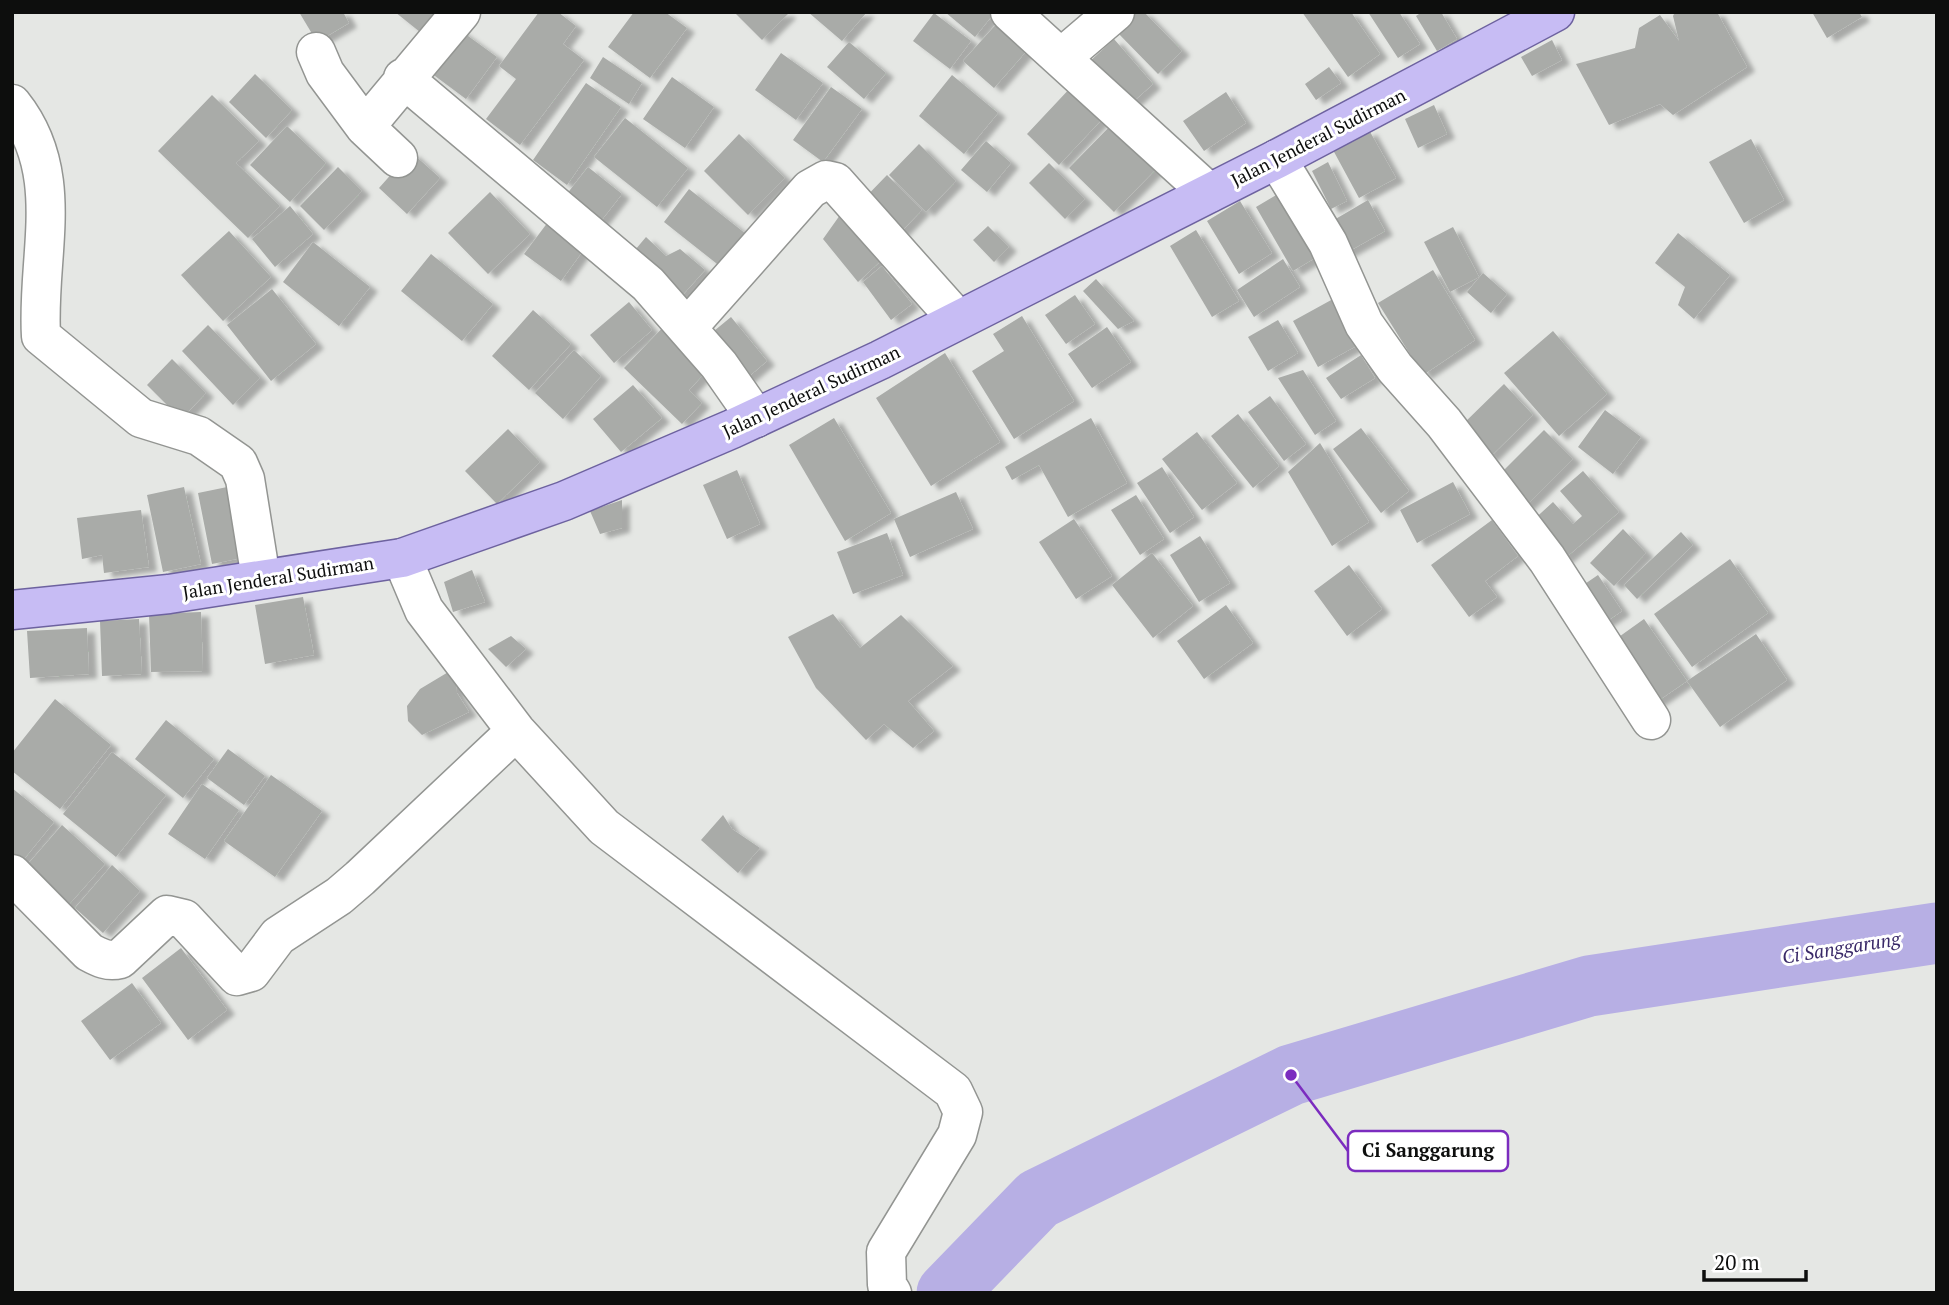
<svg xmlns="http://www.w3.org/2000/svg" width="1949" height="1305" viewBox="0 0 1949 1305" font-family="'PT Serif',serif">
	<defs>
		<filter id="shadow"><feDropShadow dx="8" dy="4.5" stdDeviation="2" flood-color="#0004"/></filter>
	</defs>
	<rect width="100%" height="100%" fill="#e5e7e4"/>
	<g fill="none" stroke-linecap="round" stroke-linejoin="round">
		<path stroke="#b7afe4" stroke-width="61" d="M947,1293L1038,1199L1291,1075L1589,986L1937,933"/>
	</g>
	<path fill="#a9aba8" filter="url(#shadow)" d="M299,12H343L349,23L317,42Z
		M395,12H444L425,36Z
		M539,12H558L576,26L563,44L584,60L520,145L486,119L516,79L499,66Z
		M634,12H665L687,28L650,78L608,47Z
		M734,12H787L788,14L762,40Z
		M808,12H867L842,41Z
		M945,12H995L975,37Z
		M1135,12H1144L1182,51L1158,74L1116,31Z
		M1302,12H1351L1380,54L1348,77Z
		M1368,12H1399L1420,44L1398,58Z
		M1422,12H1441L1457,39L1437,51L1416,16Z
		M1675,12H1717L1747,67L1673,115L1660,104L1609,125L1576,64L1635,48L1639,28L1660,15L1679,41L1673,16Z
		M1812,12H1859L1862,17L1827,38Z
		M934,13L971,41L950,69L913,41Z
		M1000,20L1030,47L994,88L963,61Z
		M457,28L497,57L466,99L427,70Z
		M1114,39L1153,84L1126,108L1087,64Z
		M1552,40L1562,60L1532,76L1521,57Z
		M849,42L886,73L864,99L827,67Z
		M781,53L823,83L796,120L755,90Z
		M603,57L642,83L629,104L590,78Z
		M1329,67L1341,83L1316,100L1305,84Z
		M255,74L292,110L266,138L229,102Z
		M952,75L998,113L964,154L919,116Z
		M672,77L714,107L685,148L643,119Z
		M586,83L621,107L567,185L533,160Z
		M1073,85L1105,116L1059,165L1027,134Z
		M831,87L862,109L823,162L793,140Z
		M1226,92L1246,123L1204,151L1183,121Z
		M212,95L259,141L236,163L280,206L248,238L158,151Z
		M1434,105L1447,134L1418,148L1405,119Z
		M625,118L688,168L657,207L594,157Z
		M1114,122L1159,166L1114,212L1069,168Z
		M287,126L326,163L290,202L250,165Z
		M1369,130L1396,178L1359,198L1333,150Z
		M739,134L785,178L748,215L704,171Z
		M1751,139L1784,200L1744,223L1709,162Z
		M986,141L1011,163L987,192L961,170Z
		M919,144L956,181L926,212L889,175Z
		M411,152L440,178L407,214L379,188Z
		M1328,162L1347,201L1331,209L1312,171Z
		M1049,163L1085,199L1065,219L1029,183Z
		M338,167L362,191L324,230L300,206Z
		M588,167L622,194L593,231L559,204Z
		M887,175L922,210L893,240L858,205Z
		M689,189L746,234L721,267L664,222Z
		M1283,191L1320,255L1293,271L1256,207Z
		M490,192L530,234L488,274L448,233Z
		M1368,200L1385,231L1344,254L1327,224Z
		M1240,201L1272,253L1239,274L1207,221Z
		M290,206L313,234L275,267L252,239Z
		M845,208L887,255L858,282L823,239Z
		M554,214L590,241L561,281L524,254Z
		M988,226L1009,247L994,262L973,240Z
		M1453,227L1479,277L1450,292L1424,242Z
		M1196,230L1239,301L1212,317L1170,246Z
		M229,231L271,277L223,321L181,275Z
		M1678,233L1730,275L1694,319L1678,305L1685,287L1655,263Z
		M646,237L666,256L680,249L705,270L678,300L630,256Z
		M313,242L370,287L339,326L283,282Z
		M431,254L493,304L462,341L401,291Z
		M1283,259L1300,287L1254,317L1237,290Z
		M882,266L912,304L891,320L863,282Z
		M1433,270L1475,340L1423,375L1378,303Z
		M1483,273L1507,294L1491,313L1467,292Z
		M1096,279L1134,321L1118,329L1083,291Z
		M272,289L316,344L271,381L227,325Z
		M1075,295L1095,324L1066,344L1045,315Z
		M1333,299L1358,345L1318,367L1293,321Z
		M629,302L652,330L614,363L590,335Z
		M533,310L571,344L529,390L492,356Z
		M1022,316L1074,401L1014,439L972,371L1004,351L993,334Z
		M731,317L767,361L740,384L703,340Z
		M1278,320L1298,353L1268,371L1248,337Z
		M668,322L713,364L689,390L702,403L682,424L624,368Z
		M208,325L260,378L233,405L182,351Z
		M1107,327L1131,362L1092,388L1068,354Z
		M1553,331L1607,394L1559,436L1504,373Z
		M574,350L601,376L563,419L535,393Z
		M945,353L1000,442L931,486L876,398Z
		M1361,355L1375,378L1341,399L1326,378Z
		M172,359L206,393L181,419L147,385Z
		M1303,370L1336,421L1315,435L1278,378Z
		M1504,384L1533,415L1489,458L1460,427Z
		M633,385L662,418L621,452L593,419Z
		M1270,396L1306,444L1284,461L1248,412Z
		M1605,410L1641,437L1613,474L1578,447Z
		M1238,414L1279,466L1253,488L1211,436Z
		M834,418L891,513L845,541L789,445Z
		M1091,418L1127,483L1068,517L1039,465L1012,480L1005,467Z
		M1361,428L1409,491L1381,513L1333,449Z
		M508,429L540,462L497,504L465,471Z
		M1544,430L1573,459L1520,512L1491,483Z
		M1197,432L1237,483L1202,510L1162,459Z
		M1320,443L1369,522L1332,546L1288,472Z
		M1162,467L1194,517L1170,533L1137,483Z
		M737,470L760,524L727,539L703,485Z
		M1583,471L1619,512L1563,560L1530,523L1553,502L1573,524L1582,516L1560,491Z
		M1453,482L1470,514L1417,543L1400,510Z
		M237,485L251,556L212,564L198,493Z
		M184,487L201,564L163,572L147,495Z
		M956,492L973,529L910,557L894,519Z
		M1136,495L1164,539L1140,555L1111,510Z
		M622,500V528L600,534L590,511Z
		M141,510L149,567L104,573L102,555L82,559L77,518Z
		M1074,519L1112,576L1076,599L1039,542Z
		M1492,520L1518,556L1485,581L1497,597L1469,617L1431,565Z
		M1623,529L1646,553L1614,586L1590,563Z
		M1681,532L1693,545L1637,599L1624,585Z
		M887,533L903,575L853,594L837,552Z
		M1200,536L1230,583L1199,602L1170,555Z
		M1152,553L1193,606L1153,638L1112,585Z
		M1730,559L1768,613L1692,667L1654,614Z
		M1349,565L1382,609L1347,636L1314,591Z
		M472,570L485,602L453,612L444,582Z
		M1598,575L1622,611L1597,628L1573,592Z
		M303,597L314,655L265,664L255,605Z
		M1226,605L1253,643L1204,679L1177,641Z
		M201,612L203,671L151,672L149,614Z
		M833,614L860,648L901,615L953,666L908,701L934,731L913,748L884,724L866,740L816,688L788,637Z
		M139,619L142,674L102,676L100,621Z
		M1644,619L1687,681L1652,705L1609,644Z
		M87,628L89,674L30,678L27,631Z
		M1756,634L1787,680L1720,727L1687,681Z
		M511,636L526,649L506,667L488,649Z
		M455,668L457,693L469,712L422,735L408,721L407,706L420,689Z
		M55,699L111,745L60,809L12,771V753Z
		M166,720L214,759L183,798L135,759Z
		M228,749L265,776L244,805L207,778Z
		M112,752L166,795L116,857L63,814Z
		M271,775L322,811L275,877L224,841Z
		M202,784L239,810L205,859L168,834Z
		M12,788L54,822L16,869L12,866Z
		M723,815L732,829L760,848L738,873L701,840Z
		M62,825L105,864L64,910L21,872Z
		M112,865L140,891L103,933L75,908Z
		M181,948L227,1010L188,1040L142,978Z
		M132,983L161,1023L110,1060L81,1021Z"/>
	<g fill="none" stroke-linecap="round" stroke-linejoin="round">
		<g stroke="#939592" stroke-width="41">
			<path id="minor" d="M1010,12L1209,193
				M316,52L325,73L365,127
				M1061,58L1115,12
				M403,78L648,284L719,365L756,418
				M12,104C68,174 36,255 41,336L141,418L199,436L238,463L245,479L261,579
				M398,158L365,127L461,12
				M1277,159L1328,243L1364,324L1395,368L1444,423L1547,559L1651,720
				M687,328L810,189L826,180L835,182L957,319
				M402,558L424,610L516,731L604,827L953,1091L963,1112L957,1135L886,1252L887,1285L892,1293
				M12,874L89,952C100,958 108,962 120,959L167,915L184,919L237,976L251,972L278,936L339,896L360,878L516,731"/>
		</g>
		<g stroke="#6d629f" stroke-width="41">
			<path id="major" d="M12,610L169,594L402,558L564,501L732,429L880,360L1277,159L1555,12"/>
		</g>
		<use href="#minor" stroke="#fff" stroke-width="38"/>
		<use href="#major" stroke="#c7bcf4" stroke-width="38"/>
	</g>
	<g text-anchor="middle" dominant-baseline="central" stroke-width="6" stroke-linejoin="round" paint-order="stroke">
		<g font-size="18" fill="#0d0e0d" stroke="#fff">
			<text transform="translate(1318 137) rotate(-27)">Jalan Jenderal Sudirman</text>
			<text transform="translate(811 391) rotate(-25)">Jalan Jenderal Sudirman</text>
			<text transform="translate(278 577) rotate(-9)">Jalan Jenderal Sudirman</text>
		</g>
		<g font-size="19" font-style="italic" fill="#392968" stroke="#fff">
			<text transform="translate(1841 947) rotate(-9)">Ci Sanggarung</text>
		</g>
	</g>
	<path fill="none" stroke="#7b2cbf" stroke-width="2.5" d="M1291 1075L1348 1151"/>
	<circle fill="#7b2cbf" stroke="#fff" stroke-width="2.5" cx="1291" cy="1075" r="7"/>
	<rect fill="#fff" stroke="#7b2cbf" stroke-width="2.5" x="1348" y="1131" width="160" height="40" rx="7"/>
	<g font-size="19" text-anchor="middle" font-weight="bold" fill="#0d0e0d">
		<text x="1428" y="1157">Ci Sanggarung</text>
	</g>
	<rect width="1949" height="1305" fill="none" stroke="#0d0e0d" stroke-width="28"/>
	<path d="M1704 1270v10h102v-10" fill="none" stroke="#0d0e0d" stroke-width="3.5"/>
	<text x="1714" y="1270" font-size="21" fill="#0d0e0d" stroke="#ffffff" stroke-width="5" paint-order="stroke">20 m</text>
</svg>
